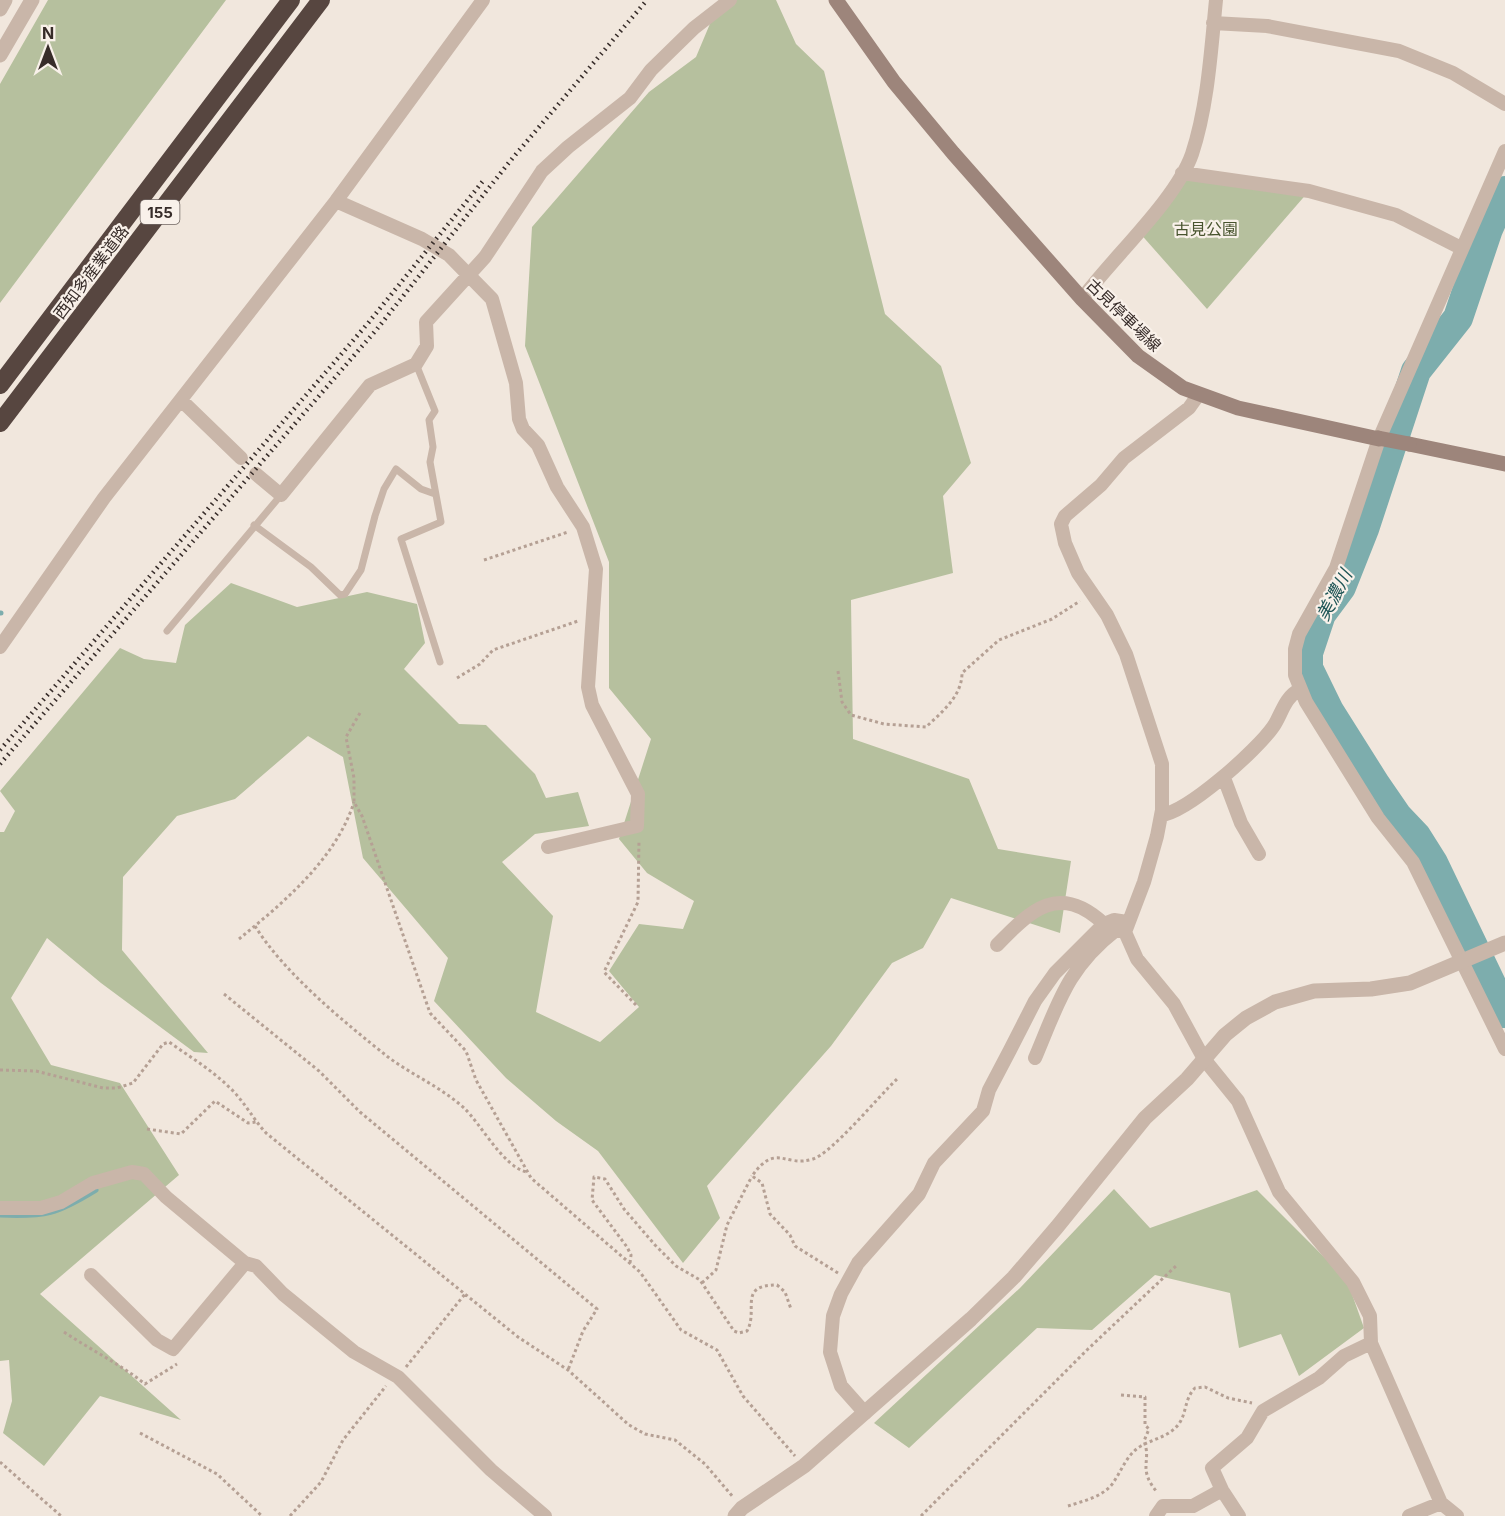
<svg xmlns="http://www.w3.org/2000/svg" width="1505" height="1516" viewBox="0 0 1505 1516" font-family="Inter,'Noto Sans JP',sans-serif">
	<rect width="100%" height="100%" fill="#f1e7dd"/>
	<path fill="#b6c09e" d="M48,0H226L0,303V84Z
		M720,0H776L796,44L824,71L885,314L941,366L971,463L943,496L953,573L851,600L853,739L969,779L998,849L1071,861L1060,933L951,898L923,948L892,963L831,1046L707,1186L720,1218L683,1263L598,1151L556,1121L506,1078L434,1001L448,958L363,858L343,757L308,736L235,799L177,816L123,877L122,950L208,1053L194,1052L101,983L47,938L11,998L51,1065L120,1083L179,1175L40,1294L181,1420L100,1396L44,1466L3,1433L12,1401L9,1360L0,1361V832H4L15,811L0,791L120,648L144,659L176,663L185,625L231,583L297,607L367,592L417,604L425,643L404,669L459,724L486,725L535,774L546,798L578,792L589,826L535,834L502,862L553,916L536,1012L600,1042L639,1007L609,971L639,924L683,929L694,901L647,873L619,839L651,739L609,688V562L525,346L532,227L649,92L696,57Z
		M1182,173L1309,191L1207,309L1138,231Z
		M1114,1189L1150,1228L1257,1190L1347,1280L1364,1328L1299,1376L1281,1334L1239,1348L1230,1293L1155,1275L1092,1330L1037,1328L909,1448L874,1423L1020,1288Z"/>
	<g fill="none" stroke-linecap="round" stroke-linejoin="round">
		<path stroke="#7dadad" stroke-width="5" d="M0,613H1
			M0,1215C46,1217 57,1214 96,1190"/>
		<path stroke="#7dadad" stroke-width="30" d="M1505,191L1488,229L1458,318L1416,371L1364,529L1341,587L1321,614L1308,653V668L1329,711L1375,784L1397,816L1416,836L1433,863L1505,1013"/>
		<path stroke="#b5a094" stroke-width="3" stroke-dasharray="3 3" stroke-linecap="butt" d="M484,560L568,532
			M838,671L842,702L851,715L884,724L926,727C942,712 962,696 962,673L999,640L1052,619L1080,601
			M457,678L480,664L493,650L578,621
			M360,713L346,737L354,778V802L362,816L430,1013L466,1051L476,1080L531,1178L640,1272L681,1330L717,1350L743,1396L795,1456
			M255,926C284,973 344,1022 388,1057C412,1075 441,1087 464,1108C481,1124 504,1168 527,1172
			M239,939C284,902 336,859 354,802
			M224,994L319,1071L360,1112L597,1309L583,1331L568,1370
			M636,1005L604,972L638,902L639,840
			M0,1070L36,1071L103,1088H117L133,1083L163,1044L169,1042C190,1057 212,1070 230,1088C244,1101 253,1119 266,1133L518,1337L568,1370L629,1425L645,1434L675,1440L705,1464L733,1497
			M147,1129L181,1134L215,1101L248,1123L256,1122
			M630,1263L631,1255L627,1247L592,1200L594,1177L605,1179L624,1209L655,1245L676,1266L700,1280L734,1331L739,1333L747,1331C759,1310 737,1285 777,1285L785,1292L791,1309
			M838,1273L795,1246L790,1235L770,1214L762,1183L752,1176C776,1142 785,1168 813,1159C832,1153 879,1096 897,1079
			M702,1283L716,1270L727,1225L752,1176
			M64,1332C91,1350 120,1364 145,1384L177,1364
			M406,1367L465,1294
			M1121,1395L1145,1397V1425L1149,1429L1144,1441C1152,1462 1137,1468 1157,1492
			M140,1433L217,1474L262,1516
			M0,1462L61,1516
			M1068,1506C1083,1501 1103,1497 1113,1483C1122,1470 1127,1454 1141,1446C1153,1439 1168,1437 1178,1425C1187,1414 1184,1399 1195,1388L1205,1387L1228,1398L1252,1403
			M290,1516L321,1482L343,1440L386,1386
			M921,1516L1088,1349L1177,1265"/>
		<path stroke="#c9b6a9" stroke-width="7" d="M416,364L435,411L429,420L433,447L430,462L441,522L401,539L440,662
			M254,525L311,567L340,595L345,594L361,570L375,516L384,489L396,469L421,489L435,494
			M167,631L281,495"/>
		<path stroke="#c9b6a9" stroke-width="14" d="M1213,23L1267,26L1399,51L1453,73L1505,104
			M1505,151L1379,439L1336,568L1299,634L1295,649V675L1306,702L1378,818L1413,862L1505,1049
			M1182,173L1309,191L1396,215L1461,248
			M336,201L422,239L449,255L492,299L516,383L519,419L523,429L538,445L557,487L583,527L596,569L588,687L592,705L638,794L637,826L548,847
			M1082,299C1112,258 1176,200 1192,154C1208,105 1211,50 1216,0
			M1199,394L1189,408L1124,458L1101,485L1065,516L1061,524L1065,543L1078,573L1107,615L1126,654L1162,764V810L1157,836L1144,882L1125,932L1137,959L1174,1004L1204,1059L1238,1101L1279,1192L1353,1282L1370,1316L1371,1343L1441,1503L1457,1516
			M181,400L241,458
			M256,474L281,495L370,385L416,364L427,346L426,322L485,257L542,171L568,147L630,98L651,70L694,28L730,0
			M0,647L104,498L336,201L483,0
			M1224,778L1241,823L1259,854
			M1161,815C1188,812 1257,750 1273,727C1282,714 1284,698 1299,690
			M997,945C1031,910 1059,882 1104,924
			M1035,1058C1058,1004 1067,968 1116,930L1125,932
			M0,1208H41L61,1202L93,1183L132,1172L144,1174L166,1197L245,1263L256,1266L283,1294L354,1352L398,1377L491,1470L545,1516
			M91,1275L157,1340L173,1349L245,1263
			M865,1413L841,1386L830,1352L833,1316L841,1294L858,1263L919,1194L934,1163L983,1111L989,1090L1010,1050L1035,1001L1055,973L1104,924L1114,920L1127,922
			M1156,1516L1163,1506H1193L1222,1490
			M1239,1516L1222,1490L1212,1468L1247,1438L1263,1411L1319,1378L1344,1356L1371,1343
			M1409,1516L1441,1503"/>
		<path stroke="#c9b6a9" stroke-width="15" d="M0,9L5,0
			M0,55L32,0
			M735,1516L742,1508L804,1466L971,1319L1014,1277L1057,1227L1145,1118L1187,1079L1225,1035L1246,1018L1275,1002L1314,991L1371,989L1410,983L1505,943"/>
		<path stroke="#9d857b" stroke-width="15" d="M836,0L894,82L953,153L1082,299L1138,356L1183,388L1238,408L1379,439L1378,438
			M1409,444L1505,464"/>
		<path stroke="#574640" stroke-width="18" d="M0,385L291,0
			M0,423L321,0"/>
		<path stroke="#372c29" stroke-width="4.5" stroke-dasharray="1.5 4.5" stroke-linecap="butt" d="M0,750L369,322L483,181
			M0,764L377,329L511,160L647,0"/>
		<path stroke="#9d857b" stroke-width="15" d="M1378,438L1409,444"/>
	</g>
	<g text-anchor="middle" dominant-baseline="central" stroke-width="4.5" stroke-linejoin="round" paint-order="stroke">
		<rect fill="#f9f1ea" stroke="#716763" stroke-width="1.5" x="140.5" y="200" width="39" height="24" rx="4.5"/>
		<g font-size="15" font-weight="bold" fill="#372c29">
			<text x="160" y="212">155</text>
		</g>
		<g font-size="16" fill="#48542e" stroke="#f9f1ea">
			<text x="1206" y="229">古見公園</text>
		</g>
		<g font-size="16" fill="#372c29" stroke="#f9f1ea">
			<text transform="translate(91 272) rotate(-53)">西知多産業道路</text>
			<text transform="translate(1124 315) rotate(44)">古見停車場線</text>
		</g>
		<g font-size="18" font-style="italic" fill="#205657" stroke="#f9f1ea">
			<text transform="translate(1334 595) rotate(-62)">美濃川</text>
		</g>
	</g>
	<g transform="translate(48 48)" stroke="#f9f1ea" stroke-width="4.5" paint-order="stroke">
	<path d="M0-4.5L10 22L0 15L-10 22Z" fill="#372c29"/>
	<text y="-9" font-size="16" font-weight="bold" text-anchor="middle" fill="#372c29">N</text>
	</g>
</svg>
